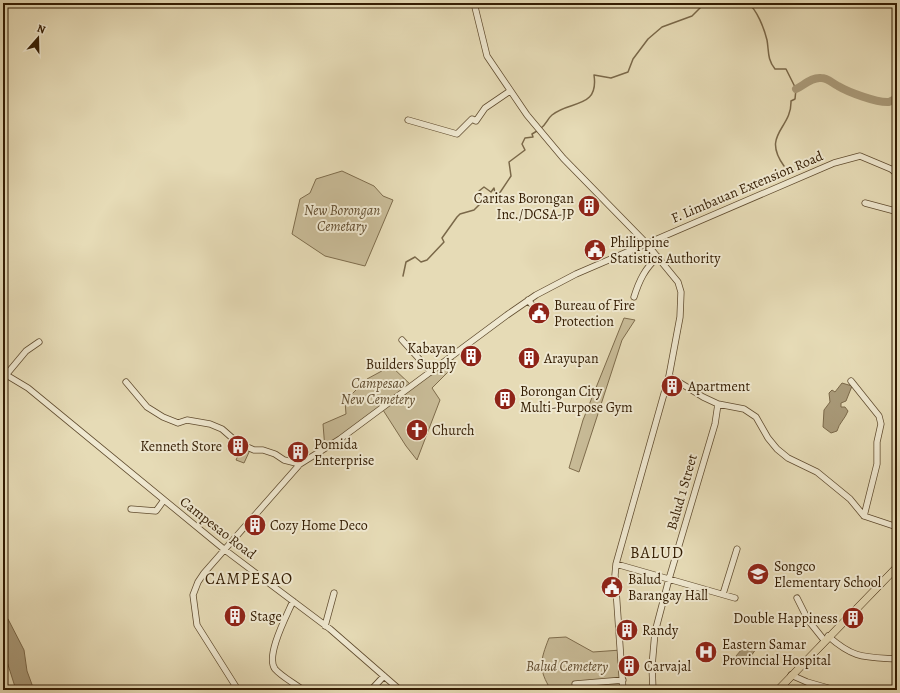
<svg xmlns="http://www.w3.org/2000/svg" width="900" height="693" viewBox="0 0 900 693" font-family="Alegreya,serif">
	<rect width="100%" height="100%" fill="#e6dbb6"/>
	<filter id="stains"><feTurbulence type="fractalNoise" baseFrequency=".005" numOctaves="4"/><feColorMatrix values="0 0 0 0 .2 0 0 0 0 .09 0 0 0 0 .02 0 0 0 .5 -.17"/></filter>
	<radialGradient id="worn" r=".72"><stop offset=".6" stop-color="#630" stop-opacity="0"/><stop offset="1" stop-color="#630" stop-opacity=".3"/></radialGradient>
	<path fill="#c8bb97" stroke="#7e6c4c" d="M342,171L374,186L383,196L393,200L365,266L325,256L292,234L300,199L310,193L316,179Z
		M624,318L635,320L622,340L579,472L569,468L583,420Z
		M453,358L452,368L432,388L440,400L417,460L406,446L383,410Z
		M391,366L412,386L325,449L323,424L346,414L345,401L367,379Z
		M242,447L250,450L244,463L236,460Z
		M566,637L593,652L621,650L623,686L618,690H551C538,669 540,661 549,638Z"/>
	<path fill="#a99a79" stroke="#7a6849" d="M842,383L852,386L846,401L841,403V407H845L848,411C845,419 839,423 837,431L831,433L823,427L824,410L830,402L829,393L832,390L835,392Z
		M3,613L8,619L24,650L27,671L34,690H16L3,649Z
		M748,642L756,649L751,656L756,660L750,667L736,656Z"/>
	<g fill="none" stroke-linecap="round" stroke-linejoin="round">
		<path stroke="#7a6849" stroke-width="1.5" d="M748,3C757,10 764,28 767,40C769,51 767,59 775,69H786L796,89L795,99L791,101C792,129 761,134 784,166
			M540,129C547,124 547,119 552,115C570,100 599,109 594,75L611,78L628,72L633,59L648,39L662,27L692,16L705,3
			M403,276L406,262L415,257L421,262L427,260L444,242L442,238L457,217L460,214L474,210L481,203L479,191L484,187L491,192L494,188L495,193L499,194L511,176L509,162L525,150L522,144L525,138L533,137L532,134L537,131"/>
		<path stroke="#a99a79" stroke-width="8" d="M796,89C804,85 812,77 821,78C828,78 832,83 838,86C848,92 877,103 889,102C891,101 895,99 897,98"/>
		<g stroke="#604c2f" stroke-width="7">
			<path id="minor" d="M474,3L487,56L527,115L563,158L646,243L678,282L681,292L680,317L669,376L616,564L615,575L623,690
				M408,120L457,134L472,119L476,121L485,108L510,91
				M865,203L895,211L897,208
				M634,297C639,281 645,268 658,257
				M528,300L533,306
				M402,340L431,372
				M3,373L28,388L225,550L330,629L400,690
				M6,375L26,351L39,342
				M851,381L879,416L881,424L877,442V464L864,516
				M126,382L147,407L163,417L178,423L187,420L210,424L222,429L238,443L254,450H263L275,454L284,460L300,464
				M718,404L744,409L756,417L768,438L777,449L788,458L817,472L850,499L864,516L897,527
				M131,509L156,511L164,500
				M616,564L735,598
				M723,594L737,549
				M797,598L808,620L824,640
				M293,601C287,615 265,656 275,669C282,677 294,683 303,690
				M325,626L334,593
				M828,636C854,659 864,657 897,659
				M791,675L807,682L835,690
				M575,684L623,680
				M238,690L197,625L193,595L198,582L204,573L300,464L340,439L507,315L536,295L576,274L834,163L860,156L891,169L897,174
				M371,690L384,676
				M653,690L652,666L655,632L669,579L715,424L718,404L703,397L669,376"/>
		</g>
		<g stroke="#331c02" stroke-width="8">
			<path id="major" d="M778,690L897,567"/>
		</g>
		<use href="#minor" stroke="#efe8d0" stroke-width="5.5"/>
		<use href="#major" stroke="#e6dbb6" stroke-width="7"/>
	</g>
	<defs>
		<g id="building-disc" transform="scale(1.15)"><circle r="9.5" fill="#8f2418" stroke="#efe8d0"/><path d="M-4-6H4V6H1V3H-1V6H-4ZM-2.5-4.3h1.7v1.8h-1.7ZM.8-4.3h1.7v1.8H.8ZM-2.5-1h1.7V.8h-1.7ZM.8-1h1.7V.8H.8Z" fill="#fff"/></g>
		<g id="civic-disc" transform="scale(1.15)"><circle r="9.5" fill="#8f2418" stroke="#efe8d0"/><path d="M-.6-6.5H3V-4.5H.6V-3L4-1V1h2V6H-6V1h2V-1L-.6-3ZM-1.2 2.5V6h2.4V2.5Z" fill="#fff"/></g>
		<g id="church-disc" transform="scale(1.15)"><circle r="9.5" fill="#8f2418" stroke="#efe8d0"/><path d="M-1.2-6h2.4v3.5h3.3v2.4h-3.3V6h-2.4V-.1h-3.3v-2.4h3.3Z" fill="#fff"/></g>
		<g id="school-disc" transform="scale(1.15)"><circle r="9.5" fill="#8f2418" stroke="#efe8d0"/><path d="M0-5L7-2L0 1L-7-2ZM-4 1L0 2.5L4 1V4Q0 6-4 4Z" fill="#fff"/></g>
		<g id="hospital-disc" transform="scale(1.15)"><circle r="9.5" fill="#8f2418" stroke="#efe8d0"/><path d="M-5-5h3v3.5h4V-5h3V5h-3V1.5h-4V5h-3Z" fill="#fff"/></g>
	</defs>
	<g fill-rule="evenodd">
		<use href="#building-disc" x="589" y="206"/>
		<use href="#civic-disc" x="595" y="250"/>
		<use href="#civic-disc" x="539" y="313"/>
		<use href="#building-disc" x="471" y="356"/>
		<use href="#building-disc" x="529" y="358"/>
		<use href="#building-disc" x="672" y="386"/>
		<use href="#building-disc" x="505" y="399"/>
		<use href="#church-disc" x="417" y="430"/>
		<use href="#building-disc" x="238" y="446"/>
		<use href="#building-disc" x="298" y="452"/>
		<use href="#building-disc" x="255" y="525"/>
		<use href="#school-disc" x="758" y="574"/>
		<use href="#civic-disc" x="612" y="587"/>
		<use href="#building-disc" x="235" y="616"/>
		<use href="#building-disc" x="853" y="618"/>
		<use href="#building-disc" x="627" y="630"/>
		<use href="#hospital-disc" x="706" y="652"/>
		<use href="#building-disc" x="629" y="666"/>
	</g>
	<g text-anchor="middle" dominant-baseline="central" stroke-width="4" stroke-linejoin="round" paint-order="stroke">
		<g font-size="14" fill="#331c02" stroke="#efe8d0">
			<text transform="translate(747 187) rotate(-23)">F. Limbauan Extension Road</text>
			<text transform="translate(682 492) rotate(-74)">Balud 1 Street</text>
			<text transform="translate(218 528) rotate(38)">Campesao Road</text>
		</g>
		<g font-size="14" fill="#331c02" stroke="#efe8d0" text-anchor="start">
			<text x="574" y="198" text-anchor="end">Caritas Borongan<tspan x="574" dy="16">Inc./DCSA-JP</tspan></text>
			<text x="610" y="242">Philippine<tspan x="610" dy="16">Statistics Authority</tspan></text>
			<text x="554" y="305">Bureau of Fire<tspan x="554" dy="16">Protection</tspan></text>
			<text x="456" y="348" text-anchor="end">Kabayan<tspan x="456" dy="16">Builders Supply</tspan></text>
			<text x="544" y="358">Arayupan</text>
			<text x="688" y="386">Apartment</text>
			<text x="520" y="391">Borongan City<tspan x="520" dy="16">Multi-Purpose Gym</tspan></text>
			<text x="432" y="430">Church</text>
			<text x="314" y="444">Pomida<tspan x="314" dy="16">Enterprise</tspan></text>
			<text x="222" y="446" text-anchor="end">Kenneth Store</text>
			<text x="270" y="525">Cozy Home Deco</text>
			<text x="774" y="566">Songco<tspan x="774" dy="16">Elementary School</tspan></text>
			<text x="628" y="579">Balud<tspan x="628" dy="16">Barangay Hall</tspan></text>
			<text x="250" y="616">Stage</text>
			<text x="838" y="618" text-anchor="end">Double Happiness</text>
			<text x="642" y="630">Randy</text>
			<text x="722" y="644">Eastern Samar<tspan x="722" dy="16">Provincial Hospital</tspan></text>
			<text x="644" y="666">Carvajal</text>
		</g>
		<g font-size="14" font-style="italic" fill="#604c2f" stroke="#efe8d0">
			<text x="342" y="210">New Borongan<tspan x="342" dy="16">Cemetary</tspan></text>
			<text x="378" y="383">Campesao<tspan x="378" dy="16">New Cemetery</tspan></text>
			<text x="567" y="666">Balud Cemetery</text>
		</g>
		<g font-size="16" letter-spacing="1" fill="#331c02" stroke="#efe8d0">
			<text x="657" y="553">BALUD</text>
			<text x="249" y="579">CAMPESAO</text>
		</g>
	</g>
	<rect width="900" height="693" fill="none" stroke="#e6dbb6" stroke-width="16"/>
	<rect x="4" y="4" width="892" height="685" fill="none" stroke="#331c02" stroke-width="2"/>
	<rect x="8" y="8" width="884" height="677" fill="none" stroke="#331c02"/>
	<g transform="translate(38 38) rotate(20)" stroke="#efe8d0" stroke-width="3" paint-order="stroke">
	<path d="M0-3L7 15L0 10L-7 15Z" fill="#331c02"/>
	<text y="-6" font-size="11" font-weight="bold" text-anchor="middle" fill="#331c02">N</text>
	</g>
	<rect width="100%" height="100%" filter="url(#stains)"/>
	<rect width="100%" height="100%" fill="url(#worn)"/>
</svg>
